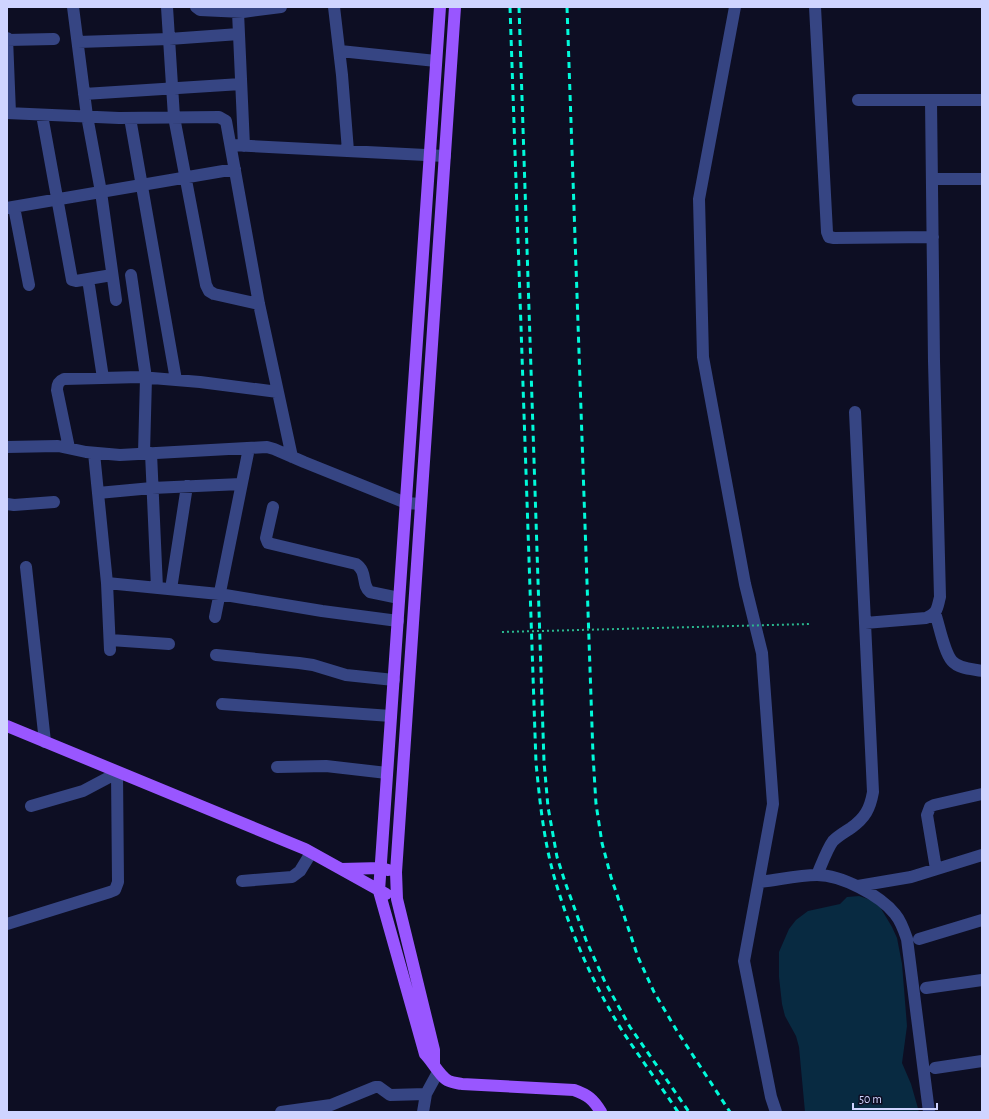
<svg xmlns="http://www.w3.org/2000/svg" width="989" height="1119" viewBox="0 0 989 1119" font-family="'Alegreya Sans',sans-serif">
	<rect width="100%" height="100%" fill="#0d0e23"/>
	<path fill="#082a41" d="M859,896L871,900L880,907L892,927L897,938L902,964L907,1026L902,1063L911,1084L919,1112H805L799,1047L796,1036L785,1016L782,1004L779,977V952L789,929L796,920L808,911L840,904L847,897Z"/>
	<g fill="none" stroke-linecap="round" stroke-linejoin="round">
		<path stroke="#364583" stroke-width="12" d="M73,7L87,116L101,192L116,300
			M167,7L174,117L206,285L209,291L214,294L259,304
			M196,7L200,10L243,12L281,7
			M334,7L342,75L348,151
			M735,7L699,199L703,357L745,584L762,653L773,804L744,961L771,1097L776,1112
			M815,7L827,232L829,237L834,238L933,237
			M238,12L244,146
			M7,38L10,113
			M7,40L54,39
			M78,42L169,39L239,34
			M340,51L436,61
			M84,94L241,84
			M858,100H982
			M7,113L119,118L219,117L226,121L259,304L292,457
			M42,115L72,280L76,281L112,275
			M130,118L176,380
			M231,145L445,156
			M932,179H982
			M14,207L29,285
			M7,208L235,169
			M131,275L146,378L144,453
			M88,279L103,378
			M7,447L58,446L86,452L120,455L267,447L274,449L304,462L406,503L421,504
			M69,448L57,390C57,384 59,381 64,379L140,377L200,382L278,392
			M94,453L107,583L110,650
			M151,453L157,588
			M98,493L152,488L241,484
			M7,504L14,505L54,502
			M273,507L266,538L268,543L356,564C368,572 361,585 370,592L399,598
			M26,567L45,742
			M107,583L219,594L322,611L398,621
			M171,589L187,486
			M935,613C939,624 944,652 952,661C959,669 973,669 982,671
			M215,617L249,448
			M865,623L926,618C938,613 937,608 940,597L934,361L931,100
			M110,640L169,644
			M216,655L299,663L313,665L346,675L394,680
			M222,704L391,716
			M277,767L326,766L387,773
			M936,869L927,815L930,807L934,805L982,794
			M817,875C821,866 827,849 833,841C838,836 845,832 851,828C865,818 870,809 873,792L855,412
			M242,881L292,877L300,871L311,853
			M759,882C778,880 798,875 817,875C841,875 880,895 895,914C901,921 904,930 907,939L929,1112
			M858,886L911,877L982,855
			M7,924L110,892L115,890L118,882L117,773L83,791L31,806
			M919,939L982,920
			M926,988L982,980
			M935,1068L982,1061
			M281,1112L331,1105L375,1087H379L390,1095L426,1094
			M423,1112L426,1094L438,1072"/>
		<path stroke="#9956ff" stroke-width="12" d="M440,7L379,891L425,1054C432,1061 441,1078 449,1081C453,1083 458,1083 462,1084L574,1090C588,1095 593,1099 601,1112
			M7,726L305,849L386,894
			M341,869L381,868L388,870
			M434,1063V1050L397,899L396,872L455,7"/>
		<path stroke="#00fada" stroke-width="3" stroke-dasharray="6 5" stroke-linecap="butt" d="M510,7L536,763C540,803 544,844 556,883C571,934 594,986 623,1032C641,1059 660,1085 678,1112
			M519,7L544,762L548,807L557,857L565,882L586,940L605,982L630,1027L689,1112
			M567,7L593,755L596,804L602,843L611,877L638,957L654,992L677,1031L730,1112"/>
		<path stroke="#2ab88f" stroke-width="2" stroke-dasharray="2 3" stroke-linecap="butt" d="M502,632L810,624"/>
	</g>
	<rect width="989" height="1119" fill="none" stroke="#cfd4ff" stroke-width="16"/>
	<path d="M853 1103v6h84v-6" fill="none" stroke="#cfd4ff" stroke-width="2"/>
	<text x="859" y="1103" font-size="12" fill="#cfd4ff" stroke="#0d0e23" stroke-width="3" paint-order="stroke">50 m</text>
</svg>
